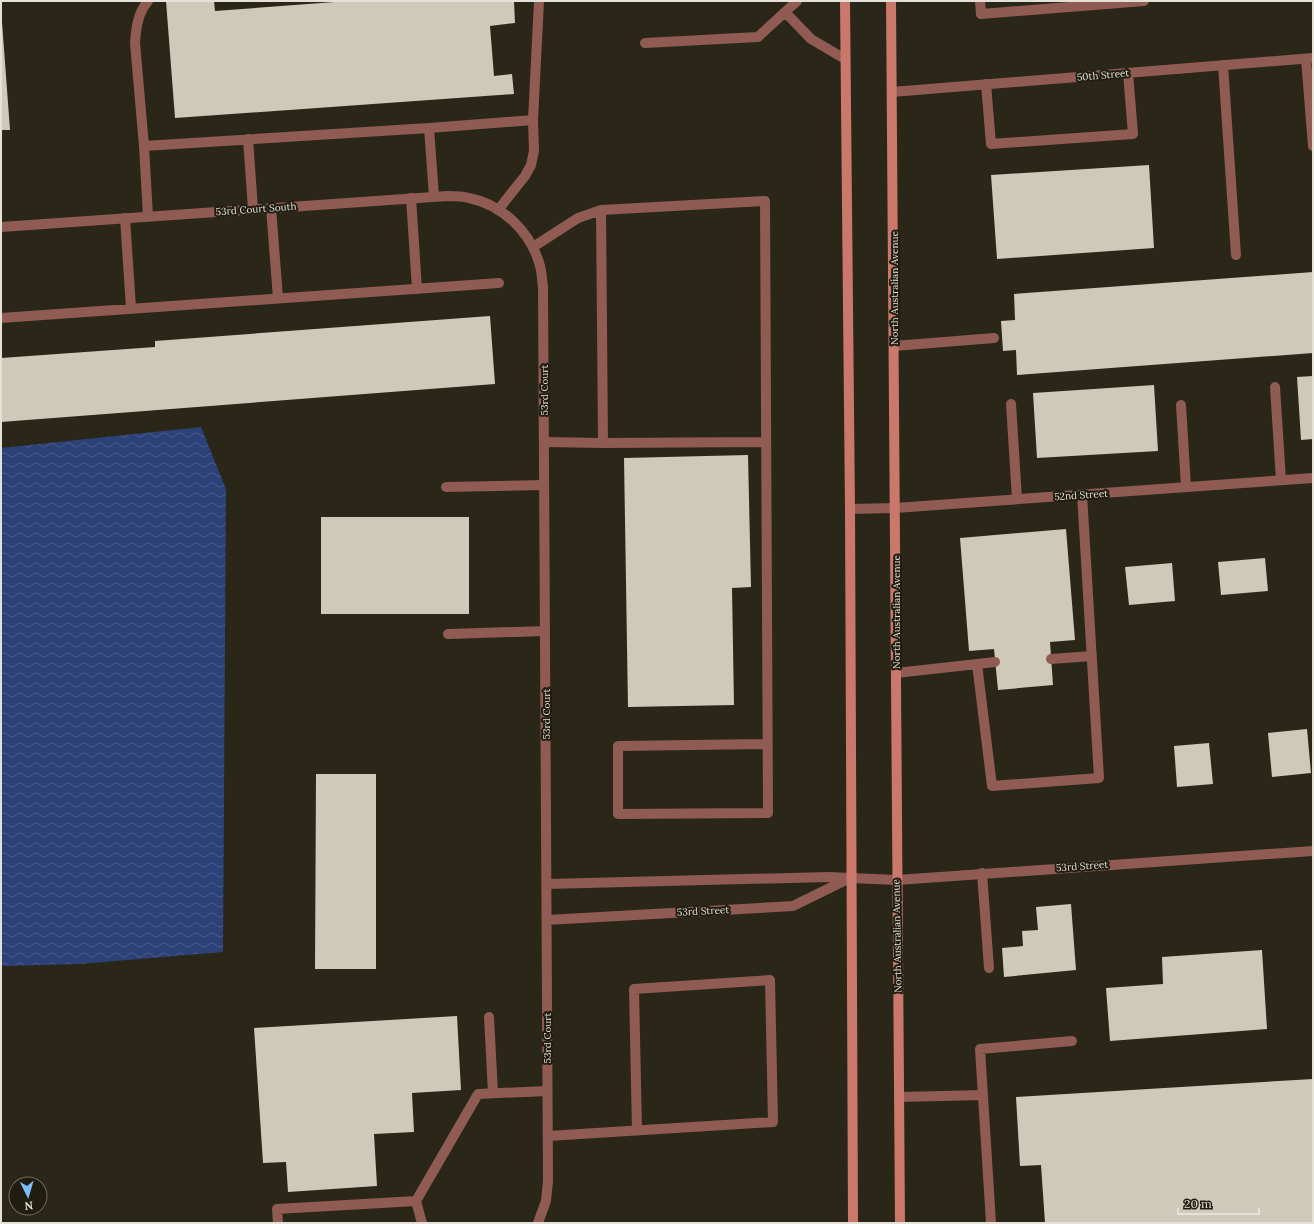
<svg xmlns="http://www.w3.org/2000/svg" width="1314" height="1224" viewBox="0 0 1314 1224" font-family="Lora,serif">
	<defs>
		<pattern id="water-waves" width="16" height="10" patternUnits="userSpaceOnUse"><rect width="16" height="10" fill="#2b4177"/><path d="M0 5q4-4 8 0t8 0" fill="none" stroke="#4a5c8a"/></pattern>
	</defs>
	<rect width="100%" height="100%" fill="#2a2618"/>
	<path fill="url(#water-waves)" d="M201,427L226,489L223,952L80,964L1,966V448Z"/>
	<path fill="#cec9b8" d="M166,1H214L215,11L348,1H514L515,23L490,26L494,76L512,74L514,94L175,118Z
		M1,22H2L10,130H1Z
		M1149,165L1154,248L997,259L991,175Z
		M1313,272V353L1017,375L1016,350L1003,351L1001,321L1015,320L1014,294Z
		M490,316L495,384L1,422V358L155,347V341Z
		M1313,376V439L1301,440L1297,377Z
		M1154,385L1158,451L1037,458L1033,393Z
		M748,455L751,587L732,588L734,705L628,707L624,458Z
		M321,517H469V614H321Z
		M1066,529L1075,640L1050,642L1053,685L998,690L994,649L969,651L960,538Z
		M1265,558L1268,591L1221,595L1218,562Z
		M1172,563L1175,601L1129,605L1125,567Z
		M1307,729L1311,773L1272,777L1268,733Z
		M1209,743L1213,784L1177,787L1174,746Z
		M316,774H376V969H315Z
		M1071,904L1076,970L1004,977L1002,948L1023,946L1022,931L1038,930L1036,907Z
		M1262,950L1267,1029L1110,1041L1106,988L1163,984L1162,957Z
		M457,1016L461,1090L412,1093L414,1132L374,1134L377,1186L288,1192L286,1162L263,1163L254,1028Z
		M1313,1079V1223H1045L1041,1165L1020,1166L1016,1097Z"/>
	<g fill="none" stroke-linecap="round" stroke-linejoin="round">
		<path stroke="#8f5b53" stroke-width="10" d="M980,1L981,14L1144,1
			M785,12L811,39L845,59
			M645,43L758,37L797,1
			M1306,59L1313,146
			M1223,65L1236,255
			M986,84L991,144L1133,134L1128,73
			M429,128L533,120
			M248,139L253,209
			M144,146L135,43C136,27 138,13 148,1
			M411,198L417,289
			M271,208L278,298
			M498,210L525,176L531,165L534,151L533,120L539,1
			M601,210L603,443
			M148,216L144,146L429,128L434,196
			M125,218L131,308
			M533,247L578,218L601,210L765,201L768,813L618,814V746L767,744
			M1,318L499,283
			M894,346L994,338
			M1275,387L1281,480
			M1011,404L1017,499
			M1181,405L1186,487
			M544,442L603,443L766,442
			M446,487L544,485
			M448,634L545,631
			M1051,659L1092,656
			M977,664L995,662
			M896,673L977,664L992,786L1099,778L1082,494
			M982,873L989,968
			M489,1017L493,1093
			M899,1097L983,1095
			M548,1136L773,1122L770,980L634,989L637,1130
			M278,1223L277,1209L416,1201
			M422,1223L416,1201L478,1094L547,1091
			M991,1223L980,1049L1072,1041"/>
		<path stroke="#8f5b53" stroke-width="10" d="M892,92L1313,58
			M1,227L447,196C454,196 462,196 469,198C503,205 531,232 540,266C542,273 542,280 543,287L548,1181L546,1201L538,1223
			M850,509L895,508L1313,478
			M547,884L828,877L897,880L1313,851
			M547,920L793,906L848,879"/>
		<path stroke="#ca786b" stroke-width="10" d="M845,1L850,509L853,1223
			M891,1L900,1223"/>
	</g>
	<g text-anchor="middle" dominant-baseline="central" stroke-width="4" stroke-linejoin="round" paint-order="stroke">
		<g font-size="10" fill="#e3e1d8" stroke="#201c0f">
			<text transform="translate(1103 75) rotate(-5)">50th Street</text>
			<text transform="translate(256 209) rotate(-4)">53rd Court South</text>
			<text transform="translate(894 288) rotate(-90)">North Australian Avenue</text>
			<text transform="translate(544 390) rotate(-90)">53rd Court</text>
			<text transform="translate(1081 495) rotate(-4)">52nd Street</text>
			<text transform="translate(896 612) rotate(-90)">North Australian Avenue</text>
			<text transform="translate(546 714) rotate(-90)">53rd Court</text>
			<text transform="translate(1082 866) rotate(-4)">53rd Street</text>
			<text transform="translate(703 911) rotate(-3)">53rd Street</text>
			<text transform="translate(897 936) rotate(-91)">North Australian Avenue</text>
			<text transform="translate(547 1038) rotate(-90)">53rd Court</text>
		</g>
	</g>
	<rect width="1314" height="1224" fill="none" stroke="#e3e1d8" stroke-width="4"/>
	<g transform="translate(28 1196) rotate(175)"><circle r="19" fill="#201c0f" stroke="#6e6b5f"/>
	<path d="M0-3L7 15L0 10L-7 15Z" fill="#7dbef9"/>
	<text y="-6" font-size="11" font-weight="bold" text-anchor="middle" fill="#e3e1d8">N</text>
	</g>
	<path d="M1178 1208v6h81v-6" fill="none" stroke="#e3e1d8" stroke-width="2"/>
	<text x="1184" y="1208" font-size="12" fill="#e3e1d8" stroke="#201c0f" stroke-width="3" paint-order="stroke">20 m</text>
</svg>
